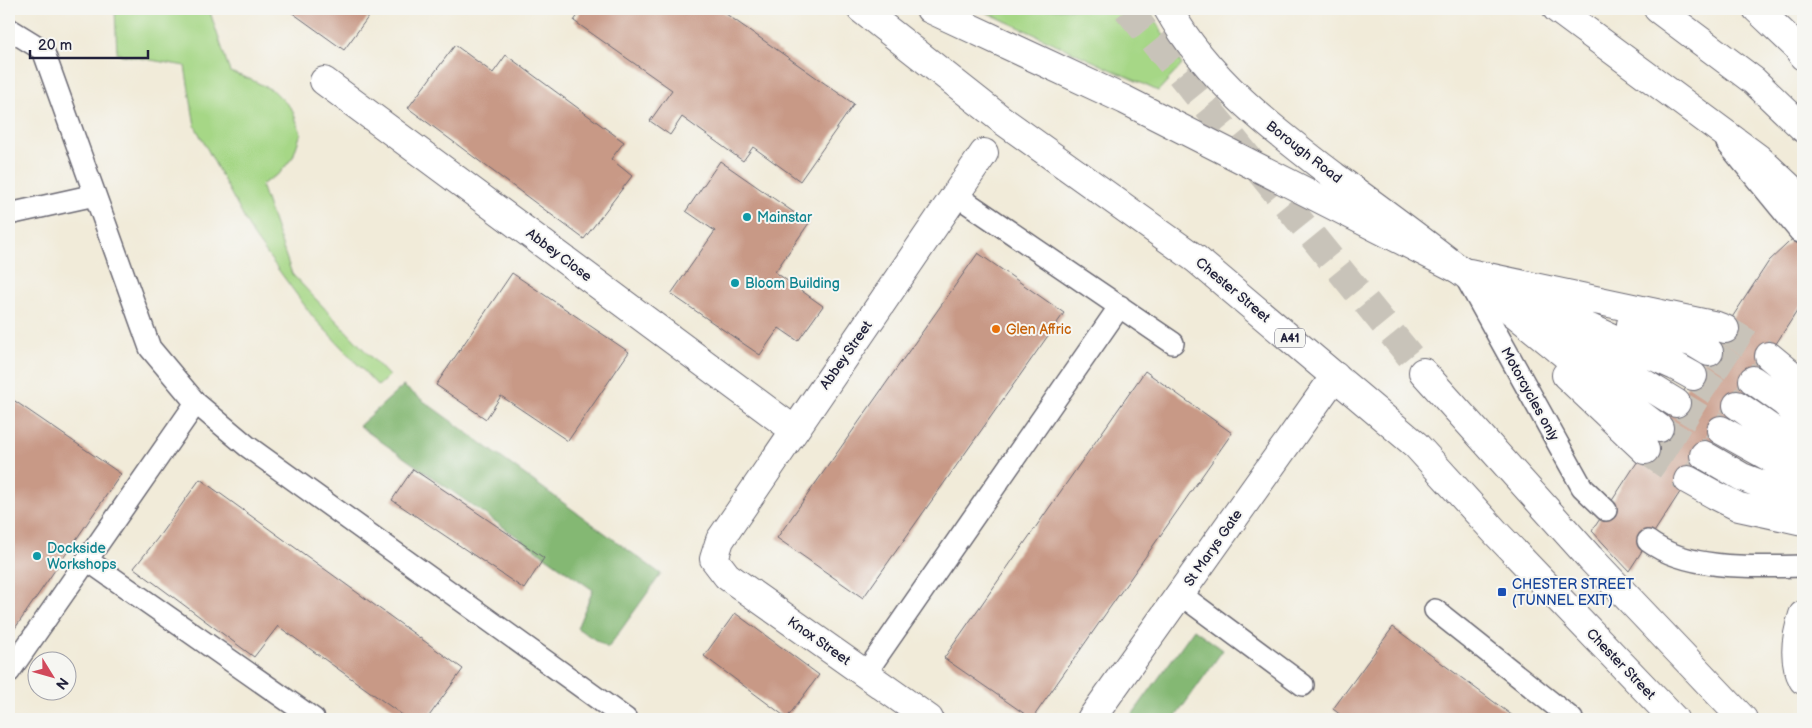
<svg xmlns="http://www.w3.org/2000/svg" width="1812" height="728" viewBox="0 0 1812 728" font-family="'Balsamiq Sans',sans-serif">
	<rect width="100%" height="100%" fill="#f6f6f2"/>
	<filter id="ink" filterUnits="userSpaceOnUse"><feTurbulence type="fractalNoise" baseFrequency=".02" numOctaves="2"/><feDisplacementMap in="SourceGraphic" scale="10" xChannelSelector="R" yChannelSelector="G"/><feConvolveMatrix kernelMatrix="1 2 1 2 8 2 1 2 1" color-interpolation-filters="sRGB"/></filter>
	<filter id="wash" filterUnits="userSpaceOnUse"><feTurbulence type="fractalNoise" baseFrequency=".0096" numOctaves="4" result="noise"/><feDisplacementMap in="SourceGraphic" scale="20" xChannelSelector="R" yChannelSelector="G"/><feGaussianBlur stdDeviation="1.12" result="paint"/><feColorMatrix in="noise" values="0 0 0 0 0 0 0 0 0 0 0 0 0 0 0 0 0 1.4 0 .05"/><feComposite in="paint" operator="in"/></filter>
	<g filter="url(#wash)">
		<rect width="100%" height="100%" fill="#f1ebd9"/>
		<path fill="#a6d786" stroke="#647c60" d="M115,9H209L230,72L252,80L274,91L292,109L301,133L293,157L280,173L261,185L292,274L389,376L378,386L313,317L253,235L195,126L185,66L117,54Z
			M979,9H1148L1182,65L1158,91Z"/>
		<path fill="#84b873" stroke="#536d57" d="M403,386L661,574L608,648L577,628L593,590L359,426Z
			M1194,629L1223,650L1174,719H1129Z"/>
		<g id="blocks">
			<path fill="#c89986" d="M287,9H374L344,50Z
				M582,9H719L854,104L800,181L753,147L743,161L682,117L670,135L650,121L672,90L574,21Z
				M455,45L493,73L506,55L624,142L611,159L632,176L584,239L408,108Z
				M720,161L809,223L775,272L823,306L798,341L779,328L760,355L671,294L715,231L686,211Z
				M1803,229V302L1629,571L1592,531L1769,261Z
				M978,253L1064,313L863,598L777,538Z
				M512,273L629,352L568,441L501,396L486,419L436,385Z
				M1145,371L1232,433L1032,719L944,658Z
				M9,397L121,474L9,637Z
				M413,469L544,558L524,589L392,500Z
				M200,479L463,669L427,719H408L278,626L254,657L134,568L157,539Z
				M735,613L819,675L787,718L704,656Z
				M1393,627L1517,719H1346L1333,709Z"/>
		</g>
	</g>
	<g filter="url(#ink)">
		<use href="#blocks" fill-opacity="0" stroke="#6a6872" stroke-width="1"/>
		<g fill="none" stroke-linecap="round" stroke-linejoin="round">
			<path stroke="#c8c3b9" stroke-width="28" stroke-dasharray="28 14" stroke-linecap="butt" d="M1725,329L1769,356
				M1709,352L1753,380
				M1693,376L1737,405
				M1676,403L1721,430
				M1659,428L1704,455
				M1645,450L1688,480"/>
			<path stroke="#c8c3b9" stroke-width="28" stroke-dasharray="28 14" stroke-linecap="butt" d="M1127,9L1423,372"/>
			<g stroke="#6a6872" stroke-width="24">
				<path id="service" d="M9,29L43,50L150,348L196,403L247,446L626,719
					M1727,143L1800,232
					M956,195L1173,343
					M9,214L95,195
					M1466,278L1582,487L1606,510
					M1648,541C1688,571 1756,567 1803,566
					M87,560L314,719
					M1180,594L1303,685
					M1435,610L1572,719
					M9,672L196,403
					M865,674L1120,306"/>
			</g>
			<g stroke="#6a6872" stroke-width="30">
				<path id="minor" d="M324,81L794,430
					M929,719L727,576L714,559L720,540L984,153
					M1091,719L1335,376"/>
			</g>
			<g stroke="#6a6872" stroke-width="30">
				<path id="primary" d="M1168,9C1207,79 1271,128 1334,176C1377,207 1419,238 1461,271C1528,322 1591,379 1659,428
					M1557,9L1758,158L1803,200
					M1658,9L1754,81L1803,128
					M1757,9L1797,47L1803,56
					M1469,273L1717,326L1725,329
					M1514,294L1675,366L1693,376
					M1631,324L1694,343L1709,352
					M1562,333L1676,403
					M1769,356L1803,384
					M1566,375L1645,450
					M1753,380L1785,403L1803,420
					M1737,405L1803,451
					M1721,430L1803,476
					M1704,455L1742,477L1803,500
					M1688,480L1715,495L1739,507L1803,521"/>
			</g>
			<g stroke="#6a6872" stroke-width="30">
				<path id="trunk" d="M861,9L1002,120L1196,259L1416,445L1497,534L1674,719
					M930,9L1125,100L1462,271
					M1423,372L1590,558L1743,719
					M1803,615C1796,636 1792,660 1803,680"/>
			</g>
			<use href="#service" stroke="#fff" stroke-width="21"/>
			<use href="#minor" stroke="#fff" stroke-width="28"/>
			<use href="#primary" stroke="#fff" stroke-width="28"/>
			<use href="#trunk" stroke="#fff" stroke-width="28"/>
		</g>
	</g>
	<g fill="#0f9aa8" stroke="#f6f6f2" stroke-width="2">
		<circle cx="747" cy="217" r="5"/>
		<circle cx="735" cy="283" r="5"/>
		<circle cx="37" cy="556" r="5"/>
	</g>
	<circle fill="#e8710a" stroke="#f6f6f2" stroke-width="2" cx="996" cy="329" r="5"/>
	<rect fill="#1a4fb4" stroke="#f6f6f2" stroke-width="2" x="1497" y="587" width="10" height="10" rx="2.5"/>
	<g text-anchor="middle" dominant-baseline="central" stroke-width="4" stroke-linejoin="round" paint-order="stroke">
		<rect fill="#f6f6f2" stroke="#626272" stroke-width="1" x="1275" y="328.5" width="30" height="19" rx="4"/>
		<g font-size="12" font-weight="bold" fill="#22223b">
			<text x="1290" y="338">A41</text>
		</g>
		<g font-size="14" fill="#22223b" stroke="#f6f6f2">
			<text transform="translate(1304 152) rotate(38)">Borough Road</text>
			<text transform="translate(559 255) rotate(37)">Abbey Close</text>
			<text transform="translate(1233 290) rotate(40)">Chester Street</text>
			<text transform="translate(846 355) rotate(-55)">Abbey Street</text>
			<text transform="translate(1530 394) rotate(61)">Motorcycles only</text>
			<text transform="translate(1213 548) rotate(-55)">St Marys Gate</text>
			<text transform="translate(819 641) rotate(35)">Knox Street</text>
			<text transform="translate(1621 664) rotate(46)">Chester Street</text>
		</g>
		<g font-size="14" fill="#0d838f" stroke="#f6f6f2" text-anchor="start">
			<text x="757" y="217">Mainstar</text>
			<text x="745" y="283">Bloom Building</text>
			<text x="47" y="548">Dockside<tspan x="47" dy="16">Workshops</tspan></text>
		</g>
		<g font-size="14" fill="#c56008" stroke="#f6f6f2" text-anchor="start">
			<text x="1006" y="329">Glen Affric</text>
		</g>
		<g font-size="14" fill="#164399" stroke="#f6f6f2" text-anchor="start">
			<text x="1512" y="584">CHESTER STREET<tspan x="1512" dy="16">(TUNNEL EXIT)</tspan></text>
		</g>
	</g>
	<rect width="1812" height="728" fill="none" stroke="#f6f6f2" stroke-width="30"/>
	<g transform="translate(52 676) rotate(127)"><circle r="24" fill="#f6f6f2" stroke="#a1a1a9"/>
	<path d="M0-4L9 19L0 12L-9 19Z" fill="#d1495b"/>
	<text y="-8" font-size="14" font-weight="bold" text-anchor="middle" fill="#22223b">N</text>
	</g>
	<path d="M30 50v8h118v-8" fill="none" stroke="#22223b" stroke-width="2.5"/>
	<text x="38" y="50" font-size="15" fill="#22223b" stroke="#f6f6f2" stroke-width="4" paint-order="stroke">20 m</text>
</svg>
